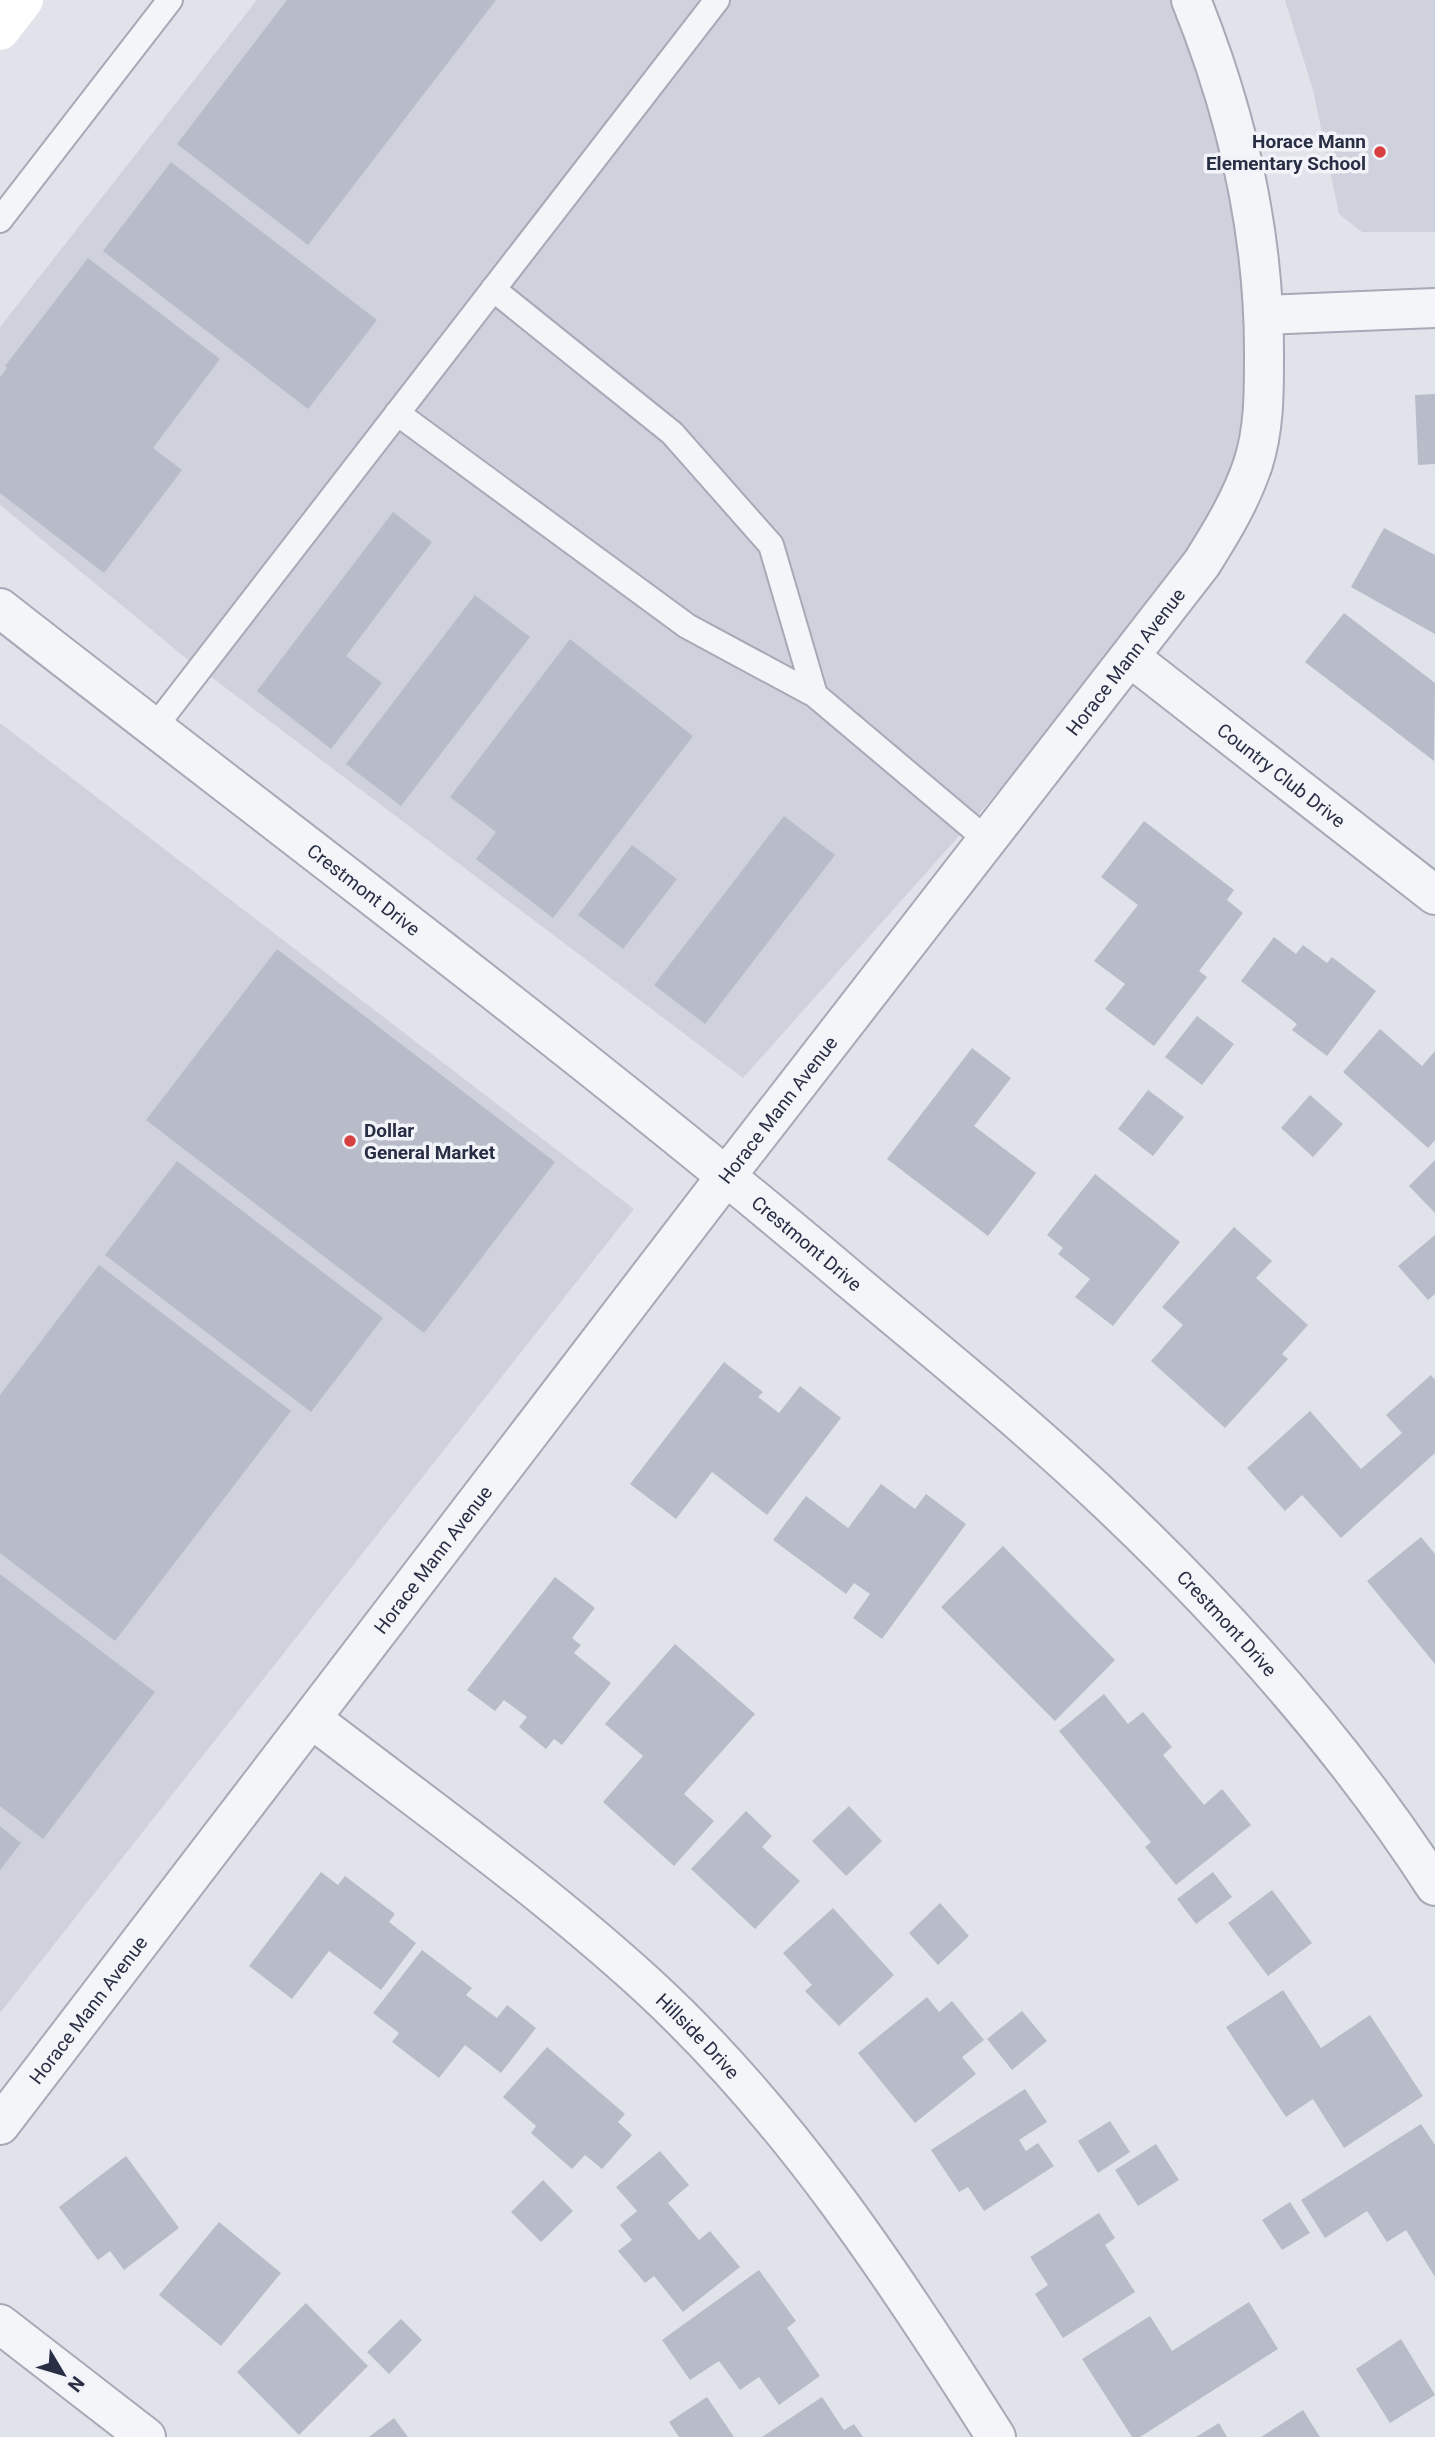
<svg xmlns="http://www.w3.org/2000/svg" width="1435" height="2437" viewBox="0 0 1435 2437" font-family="Roboto,sans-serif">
	<rect width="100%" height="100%" fill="#e1e3eb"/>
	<path fill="#cfd2dd" d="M257,0H1173L1237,185L1255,331L1230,492L1136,625L983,809L743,1078L182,655L0,505V327Z
		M1285,0H1435V232H1362L1339,214L1313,90Z
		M0,723L634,1209L0,2013Z"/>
	<path fill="#b8bcc9" d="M287,0H496L308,245L177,144Z
		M171,162L377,320L308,409L103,251Z
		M88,258L220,359L153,448L182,470L104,573L0,493V377L7,368L5,366Z
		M1435,394V464L1418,465L1415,395Z
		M393,512L432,542L346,656L382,683L331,749L257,691Z
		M1384,528L1435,555V634L1351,587Z
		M475,595L530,637L401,806L346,764Z
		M1344,613L1435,683L1434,761L1305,662Z
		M570,639L693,736L553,918L476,859L496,832L450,797Z
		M784,816L835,855L705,1024L654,985Z
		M1144,821L1234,890L1227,900L1243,913L1199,971L1207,977L1154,1046L1105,1009L1125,984L1094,961L1138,905L1101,877Z
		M632,845L677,879L623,949L578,915Z
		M1274,937L1296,954L1303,945L1327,963L1332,957L1376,991L1327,1056L1292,1030L1297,1024L1241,981Z
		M277,949L555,1162L424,1333L146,1120Z
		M1197,1016L1234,1044L1202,1085L1165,1057Z
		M1380,1029L1422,1066L1435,1051V1140L1428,1148L1343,1072Z
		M972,1048L1011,1078L974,1126L1036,1173L988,1236L887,1159Z
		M1148,1090L1184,1117L1153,1156L1118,1129Z
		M1310,1095L1343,1124L1313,1157L1281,1128Z
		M1435,1160V1213L1409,1186Z
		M177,1161L383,1318L311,1412L105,1255Z
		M1095,1174L1180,1242L1113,1326L1075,1297L1090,1279L1058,1254L1063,1248L1047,1235Z
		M1234,1227L1272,1261L1256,1278L1308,1325L1282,1354L1288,1359L1225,1428L1151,1361L1183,1325L1162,1307Z
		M1435,1235V1294L1428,1300L1398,1266Z
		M99,1265L291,1411L115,1641L0,1553V1395Z
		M724,1362L763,1392L758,1397L779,1413L800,1386L841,1418L767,1515L712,1472L676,1519L630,1484Z
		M1431,1375L1435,1380V1453L1341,1538L1302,1495L1285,1511L1247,1468L1310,1411L1361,1469L1402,1433L1386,1415Z
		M881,1484L915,1509L926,1494L966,1524L882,1639L853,1618L870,1594L854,1583L846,1594L773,1540L806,1496L848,1528Z
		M1421,1537L1435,1554V1664L1367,1581Z
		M1003,1546L1115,1660L1055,1721L941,1607Z
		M0,1574L155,1692L43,1839L0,1806Z
		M555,1577L595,1608L572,1638L581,1645L574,1653L611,1683L562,1745L554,1739L546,1749L519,1727L527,1717L504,1700L495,1711L467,1690Z
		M675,1644L755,1714L684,1794L714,1821L674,1866L603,1802L643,1756L605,1724Z
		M1104,1694L1128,1724L1143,1712L1172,1747L1163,1755L1204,1805L1222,1789L1251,1825L1176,1885L1145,1847L1151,1842L1059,1731Z
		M849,1806L882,1841L846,1876L812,1841Z
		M746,1811L772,1836L762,1847L800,1881L755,1929L691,1869Z
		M0,1826L21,1843L0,1870Z
		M321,1872L338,1885L345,1876L395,1914L389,1922L416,1943L381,1990L329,1951L292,1999L249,1966Z
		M1213,1872L1232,1897L1196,1924L1177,1899Z
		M1272,1890L1312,1943L1268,1976L1228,1923Z
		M940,1903L969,1936L938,1965L909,1933Z
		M833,1908L894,1975L839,2026L805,1991L812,1985L783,1953Z
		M422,1950L472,1988L466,1995L497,2018L507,2005L536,2028L501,2073L465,2045L439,2078L392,2042L399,2033L373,2013Z
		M1283,1990L1321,2048L1370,2015L1423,2096L1344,2148L1313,2099L1286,2117L1226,2027Z
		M927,1997L939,2012L952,2001L984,2040L962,2057L976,2074L915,2123L858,2053Z
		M1022,2011L1047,2041L1012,2070L987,2039Z
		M547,2047L625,2114L618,2122L632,2135L602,2169L585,2155L572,2169L531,2133L536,2126L503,2097Z
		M1025,2089L1047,2122L1019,2140L1026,2151L1038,2143L1054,2166L984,2211L968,2187L959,2192L931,2150Z
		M1110,2121L1130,2152L1098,2173L1078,2141Z
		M1421,2124L1435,2145V2277L1406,2230L1387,2242L1367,2211L1325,2238L1301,2200Z
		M1156,2144L1179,2180L1138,2206L1115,2170Z
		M660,2151L689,2185L668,2203L699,2240L710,2231L740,2267L683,2312L654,2276L645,2283L618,2251L632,2240L620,2225L637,2211L616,2187Z
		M126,2156L179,2228L124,2270L110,2251L98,2260L59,2207Z
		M543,2180L573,2211L541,2242L511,2212Z
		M1290,2202L1310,2233L1282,2250L1262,2220Z
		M1099,2213L1115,2238L1105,2245L1135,2292L1063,2338L1035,2294L1048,2285L1030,2257Z
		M219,2222L281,2273L221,2346L159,2295Z
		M759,2270L796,2321L787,2328L820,2376L779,2405L759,2377L740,2390L719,2361L690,2380L662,2340Z
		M1249,2302L1278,2349L1140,2437H1132L1082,2359L1150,2316L1172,2351Z
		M306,2303L368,2366L299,2435L237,2372Z
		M401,2319L422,2340L389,2374L367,2352Z
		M1401,2339L1435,2395L1390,2423L1356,2369Z
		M707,2397L734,2437H679L669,2422Z
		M822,2397L844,2430L854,2424L863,2437H762Z
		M1303,2410L1320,2437H1261Z
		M394,2418L408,2437H369Z
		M1219,2423L1227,2437H1196Z"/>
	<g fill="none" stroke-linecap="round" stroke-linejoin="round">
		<g stroke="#a6a9b6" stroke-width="28">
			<path id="service" d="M0,220L170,0
				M493,289L672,433L771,545L815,695
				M397,413L687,626L815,695L987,840
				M154,728L717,0"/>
		</g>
		<g stroke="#a6a9b6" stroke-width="42">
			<g id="minor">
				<path d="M1264,315L1435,308"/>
				<path id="s1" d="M0,608C285,831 576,1047 852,1281C939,1354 1027,1425 1109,1503C1228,1616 1346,1748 1435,1886"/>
				<path id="s2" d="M1130,657L1435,895"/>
				<path id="s3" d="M312,1719C425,1806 542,1889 648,1986C789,2116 894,2276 996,2437"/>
				<path id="s4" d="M0,2125L727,1175L1202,563C1222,531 1241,500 1253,464C1264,430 1264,394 1264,358C1265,235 1237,114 1191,0"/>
				<path d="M0,2324L146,2437"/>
			</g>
		</g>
		<use href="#service" stroke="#f4f5f9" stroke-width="24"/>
		<use href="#minor" stroke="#f4f5f9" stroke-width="38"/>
		<path stroke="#fff" stroke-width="38" d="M0,31L24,0"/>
	</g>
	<g fill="#d64040" stroke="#f1f3f8" stroke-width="2.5">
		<circle cx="1380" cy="152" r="7"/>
		<circle cx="350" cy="1141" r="7"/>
	</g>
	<g text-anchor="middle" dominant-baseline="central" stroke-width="7" stroke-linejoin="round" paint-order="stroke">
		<g font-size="19" font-weight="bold" fill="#282e44" stroke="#f1f3f8" text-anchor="end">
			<text x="1366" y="141">Horace Mann<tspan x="1366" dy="22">Elementary School</tspan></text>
			<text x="364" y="1130" text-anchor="start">Dollar<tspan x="364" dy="22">General Market</tspan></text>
		</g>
		<g font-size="19" fill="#282e44" stroke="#f1f3f8">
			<text stroke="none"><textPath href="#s4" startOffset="1846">Horace Mann Avenue</textPath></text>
			<text stroke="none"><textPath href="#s2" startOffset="192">Country Club Drive</textPath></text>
			<text stroke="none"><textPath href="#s1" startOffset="460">Crestmont Drive</textPath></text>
			<text stroke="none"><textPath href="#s4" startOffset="1279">Horace Mann Avenue</textPath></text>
			<text stroke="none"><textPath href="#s1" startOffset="1027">Crestmont Drive</textPath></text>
			<text stroke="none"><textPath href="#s4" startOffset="712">Horace Mann Avenue</textPath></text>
			<text stroke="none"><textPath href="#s1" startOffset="1594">Crestmont Drive</textPath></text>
			<text stroke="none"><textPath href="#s4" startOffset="145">Horace Mann Avenue</textPath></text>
			<text stroke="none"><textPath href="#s3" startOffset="500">Hillside Drive</textPath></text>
		</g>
	</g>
	<g transform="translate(63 2374) rotate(128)" stroke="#f1f3f8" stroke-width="5" paint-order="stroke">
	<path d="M0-5L12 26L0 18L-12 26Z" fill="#282e44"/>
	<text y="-10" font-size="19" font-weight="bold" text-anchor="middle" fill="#282e44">N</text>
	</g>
</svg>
